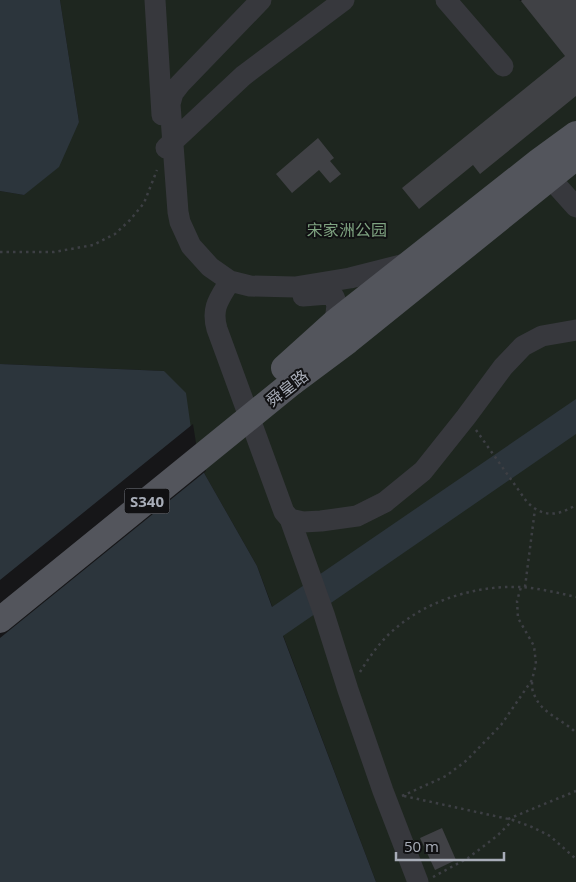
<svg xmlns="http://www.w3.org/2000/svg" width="576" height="882" viewBox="0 0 576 882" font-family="'Open Sans','Noto Sans SC',sans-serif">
	<rect width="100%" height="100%" fill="#161618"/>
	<path fill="#1e261f" d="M60,0H519L521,1L522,0H576V882H376L257,566L195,457L164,371L0,364V191L24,195L79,122Z"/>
	<path fill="#2c353c" d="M0,0H60L79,122L59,167L24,195L0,191Z
		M0,364L164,371L186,393L195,457L257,566L272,607L576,399V434L283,636L376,882H0Z"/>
	<path fill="#161618" d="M193,424L198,456L206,471L0,638V580Z"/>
	<path fill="#404145" d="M522,0H576V96L480,174L473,165L419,209L402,188L565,56L521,1Z
		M318,138L334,158L330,161L341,174L330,183L319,170L292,193L276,174Z
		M442,828L456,860L435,870L420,838Z"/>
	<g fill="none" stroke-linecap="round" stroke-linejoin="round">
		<path stroke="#3d3f44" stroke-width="2.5" stroke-dasharray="2.5 4" stroke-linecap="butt" d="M0,252H54L93,245L115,234L130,220L144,203L157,170
			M476,430L527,502C543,518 558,516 576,505
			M525,587L535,509
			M360,672C370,656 381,640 396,628C426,602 469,588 508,587C531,586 554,592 576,597
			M532,682C532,686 532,691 534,694C541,714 563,719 576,733
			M402,796L446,776L467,760L501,725L532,680L536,664L534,646L518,618L517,601L521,587
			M404,796L513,820L532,827L550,836L576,859
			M508,819L576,791
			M433,877L468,858L497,836L513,820"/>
		<path stroke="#37383d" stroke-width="21" d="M155,0L162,115
			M261,0L180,84L173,93L170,104L178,212L180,222L191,246L210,267L230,281L250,286L295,287L350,278L405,264
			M446,0L503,66
			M166,148L243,76L344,0
			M550,178L576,207
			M230,281C219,299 211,308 217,329L284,512L290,519L303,522L321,521L357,516L385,502L423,471L466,417L503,367L523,346L542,336L576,330
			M303,296L328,294L334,297L337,305L335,322
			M290,519L324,614L348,690L383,791L418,882"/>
		<path stroke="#53555c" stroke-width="26" d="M284,368L335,322L539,161L576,134
			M293,382L348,341L576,157"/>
		<path stroke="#53555c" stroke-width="26" d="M0,620L293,382"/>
	</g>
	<g text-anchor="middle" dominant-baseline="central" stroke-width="4" stroke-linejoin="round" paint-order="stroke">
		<rect fill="#111113" stroke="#7b7e86" stroke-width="1" x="124.5" y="488.5" width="45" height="25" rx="4"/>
		<g font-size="15" font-weight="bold" fill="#a8adb8">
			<text x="147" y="501">S340</text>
		</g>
		<g font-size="16" fill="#7fa381" stroke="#111113">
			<text x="347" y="230">宋家洲公园</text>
		</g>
		<g font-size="16" fill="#a8adb8" stroke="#111113">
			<text transform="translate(287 388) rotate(-38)">舜皇路</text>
		</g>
	</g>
	<path d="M396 852v8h108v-8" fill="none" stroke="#a8adb8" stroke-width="2.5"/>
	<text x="404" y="852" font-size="15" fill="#a8adb8" stroke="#111113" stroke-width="4" paint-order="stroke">50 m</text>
</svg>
